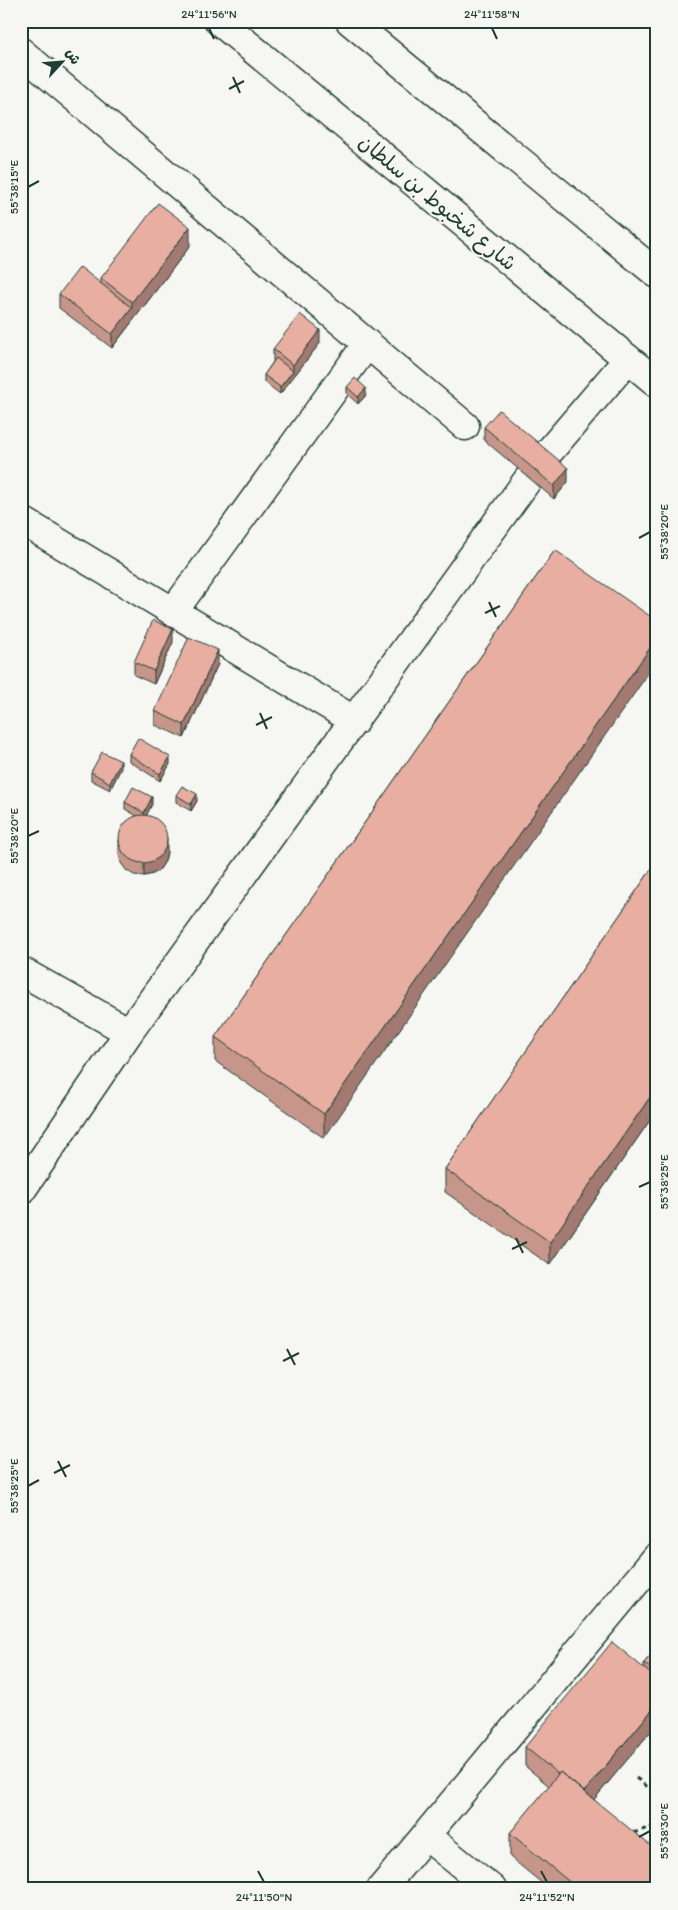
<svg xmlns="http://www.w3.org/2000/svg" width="678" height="1910" viewBox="0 0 678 1910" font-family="Itim,'Playpen Sans Arabic',sans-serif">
	<rect width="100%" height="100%" fill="#f6f6f2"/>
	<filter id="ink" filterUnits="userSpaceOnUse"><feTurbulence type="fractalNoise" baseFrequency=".02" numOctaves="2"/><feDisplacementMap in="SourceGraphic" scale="10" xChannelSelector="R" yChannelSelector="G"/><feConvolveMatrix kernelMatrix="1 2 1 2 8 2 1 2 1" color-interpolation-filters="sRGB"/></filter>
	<g filter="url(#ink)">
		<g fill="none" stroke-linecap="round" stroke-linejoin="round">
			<g stroke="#1f3d34" stroke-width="31">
				<path id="minor" d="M21,52L465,426
					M542,460L628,359
					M21,520L355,721
					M173,612L367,344
					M21,971L129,1032
					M21,1191L129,1032L529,478
					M426,1836L492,1889
					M381,1889L657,1557"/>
			</g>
			<g stroke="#1f3d34" stroke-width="31">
				<path id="major" d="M219,21L657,383
					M350,21L657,274"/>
			</g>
			<path stroke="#1f3d34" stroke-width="3" stroke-dasharray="5 4" stroke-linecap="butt" d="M636,1778L657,1794
				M633,1833L657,1825"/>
			<use href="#minor" stroke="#f6f6f2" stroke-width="28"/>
			<use href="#major" stroke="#f6f6f2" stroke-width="28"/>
		</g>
		<path fill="#c7968a" stroke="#1f3d34" d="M190,246L112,348L59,308V294L101,284V278Z
			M320,343L280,394L264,382V375L273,362V349Z
			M347,387L366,395L358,404L347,394Z
			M484,427L568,482L554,499L484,440Z
			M555,550L324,1138L215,1061V1037Z
			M173,642L154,684L134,675V662Z
			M218,664L184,738L155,725V711Z
			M129,754L170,764L160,781L129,761Z
			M121,768L110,790L91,780V772Z
			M176,795L197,801L191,811L176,802Z
			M125,802L152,804L146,816L167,852L165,861L160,869L153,874L144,876L134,875L126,870L121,863L119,854V840L137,816L125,809Z
			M657,861V1110L550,1265L445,1192V1169Z
			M657,1648V1724L594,1799L657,1889H549L510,1857V1833L549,1786L525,1766V1747L644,1668V1663Z"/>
		<path fill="#a27a71" stroke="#1f3d34" d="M190,227V246L112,348V334L132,308V302Z
			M320,330V343L280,394V387L293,371V365Z
			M366,388V395L358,404V397Z
			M568,468V482L554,499V486Z
			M173,629V642L154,684V671Z
			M657,638V661L324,1138V1114Z
			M218,650V664L184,738V725Z
			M170,757V764L160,781V774Z
			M121,761V768L110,790V783Z
			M197,794V801L191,811V804Z
			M152,797V804L144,820V813Z
			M167,838V852L165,861L160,869L153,874L144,876V863Z
			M657,1087V1110L550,1265V1242Z
			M657,1704V1724L582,1814V1795Z
			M657,1877V1889H647Z"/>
		<path fill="#e7aea1" stroke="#1f3d34" d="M158,203L190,227L132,302L101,278Z
			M80,267L132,308L112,334L59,294Z
			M300,314L320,330L293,365L273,349Z
			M276,358L293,371L280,387L264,375Z
			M355,378L366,388L358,397L347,387Z
			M499,410L568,468L554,486L484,427Z
			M555,550L657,621V638L324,1114L215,1037Z
			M153,620L173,629L154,671L134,662Z
			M189,637L218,650L184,725L155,711Z
			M138,738L170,757L160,774L129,754Z
			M102,752L121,761L110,783L91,772Z
			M182,786L197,794L191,804L176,795Z
			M133,787L152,797L144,813L125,802Z
			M119 839a24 24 0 1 1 48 0a24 24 0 1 1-48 0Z
			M657,861V1087L550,1242L445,1169Z
			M612,1642L657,1679V1704L584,1792L560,1772L558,1774L525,1747Z
			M657,1648V1674L644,1663Z
			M560,1772L657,1851V1877L647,1889H578L510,1833Z"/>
	</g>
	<path fill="none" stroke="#1f3d34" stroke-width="2" d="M209,28L214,39M492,28L497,39M233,77L240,93M229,89L244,81M28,187L39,181M639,538L650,532M489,602L496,617M485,613L500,606M260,713L267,729M256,725L272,717M28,836L39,831M639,1187L650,1182M516,1238L523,1253M512,1249L527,1242M287,1349L295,1365M283,1361L299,1353M58,1461L66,1477M54,1473L70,1465M28,1486L39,1480M639,1837L650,1831M258,1871L264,1882M541,1871L547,1882"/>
	<g text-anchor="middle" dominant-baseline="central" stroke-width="4" stroke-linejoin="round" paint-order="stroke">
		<g font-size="21" fill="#1f3d34" stroke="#f6f6f2">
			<text transform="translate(438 202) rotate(40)">شارع شخبوط بن سلطان</text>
		</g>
	</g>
	<rect width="678" height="1910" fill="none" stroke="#f6f6f2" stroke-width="55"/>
	<g transform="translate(62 62) rotate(64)" stroke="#f6f6f2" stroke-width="4" paint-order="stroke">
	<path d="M0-4L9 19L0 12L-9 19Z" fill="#1f3d34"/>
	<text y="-8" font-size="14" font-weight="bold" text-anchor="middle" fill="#1f3d34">ش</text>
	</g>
	<rect x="28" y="28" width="622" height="1854" fill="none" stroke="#1f3d34" stroke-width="2"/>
	<g font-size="12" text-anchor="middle" fill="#1f3d34">
		<text x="209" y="18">24°11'56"N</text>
		<text x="492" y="18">24°11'58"N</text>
		<text transform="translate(14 187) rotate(-90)" y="4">55°38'15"E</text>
		<text transform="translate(664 532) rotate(-90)" y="4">55°38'20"E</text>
		<text transform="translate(14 836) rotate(-90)" y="4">55°38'20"E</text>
		<text transform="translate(664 1182) rotate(-90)" y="4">55°38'25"E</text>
		<text transform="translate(14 1486) rotate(-90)" y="4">55°38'25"E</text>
		<text transform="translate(664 1831) rotate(-90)" y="4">55°38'30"E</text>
		<text x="264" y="1901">24°11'50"N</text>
		<text x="547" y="1901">24°11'52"N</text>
	</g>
</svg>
